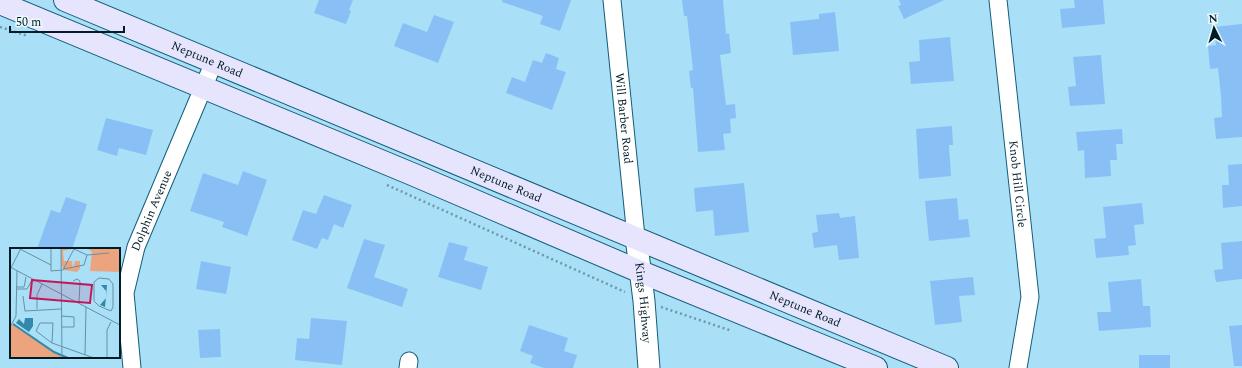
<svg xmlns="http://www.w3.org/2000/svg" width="1242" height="368" viewBox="0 0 1242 368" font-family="Spectral,serif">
	<rect width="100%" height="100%" fill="#a9dff7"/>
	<path fill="#88c0f6" d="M319,0H353L349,10L351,11L346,24L314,13Z
		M502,0H571L560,31L540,24L543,16L502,2Z
		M682,0H723L726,34L729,33L731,53L720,55L726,105L735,104L736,118L730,119L731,133L723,134L725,150L698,152L693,88H691L689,71L693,70L687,16H684Z
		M899,0H944L904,19L898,6L901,5Z
		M1074,0H1103L1105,24L1062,28L1060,9L1075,8Z
		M835,12L839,51L793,55L790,22L819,19V14Z
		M434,15L454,22L438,63L394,46L403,23L427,32Z
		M1242,24V137L1216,139L1214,118L1222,117L1221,96L1218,68L1210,69L1208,46L1216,45L1214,27Z
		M950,37L954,81L911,84L909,62L920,61L919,40Z
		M546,53L559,58L556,69L566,72L552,110L506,93L512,77L525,82L533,60L542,63Z
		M1101,55L1105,104L1070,106L1068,87L1076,86L1073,57Z
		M106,118L153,130L146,155L119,148L117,156L97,150Z
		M952,126L953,145H949L951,176L919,179L916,129Z
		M1122,129L1123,144H1116L1117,160H1110L1111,176L1085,178L1084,150L1078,151L1076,132Z
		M1242,164V206L1223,208L1222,185H1229L1228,165Z
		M243,171L267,180L247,236L222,227L224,222L190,211L203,173L238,185Z
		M744,183L749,232L715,236L713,210L696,212L694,188Z
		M324,195L352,205L343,228L334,224L328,240L322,238L317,249L292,240L303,210L316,214Z
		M66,197L87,204L72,249H37L51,210L60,213Z
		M957,198L959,220L968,219L970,237L929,241L925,201Z
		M1142,203L1144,224L1134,225L1136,245L1128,246L1129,255L1096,258L1094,239L1106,238L1103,207Z
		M839,213L840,218L855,216L859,258L839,260L837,245L814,248L812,233L818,232L816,215Z
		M364,239L385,245L374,277L408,289L402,307L347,288Z
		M1242,241V279L1216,282L1214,270L1223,269L1221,243Z
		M449,242L468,247L464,260L488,267L481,290L438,277Z
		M201,261L231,267L226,294L196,289Z
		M973,277L975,295L959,296L962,322L935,325L930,281Z
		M1141,279L1143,306H1150L1151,327L1099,331L1097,312H1111L1108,282Z
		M311,318L347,321L342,365L295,360L297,338L309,339Z
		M529,325L568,338L564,351L577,355L573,368H544L530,363L533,356L520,351Z
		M1242,325V366H1234L1229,326Z
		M220,329L221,357L200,358L198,330Z
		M1139,355H1170V368H1139Z"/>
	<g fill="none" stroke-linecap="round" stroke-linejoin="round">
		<g stroke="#135d78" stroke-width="19">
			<g id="minor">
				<path id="s1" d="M612,0L636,237"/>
				<path id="s2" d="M998,0L1030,297L1018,368"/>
				<path id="s3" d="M132,368L125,293L136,247L214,62"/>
				<path d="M408,368L409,361"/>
			</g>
		</g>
		<g stroke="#135d78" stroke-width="23">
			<g id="tertiary">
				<path id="s4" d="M636,237L644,301L649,368"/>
			</g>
		</g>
		<g stroke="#135d78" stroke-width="24">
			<g id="secondary">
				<path id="s5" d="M65,0L947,368"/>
				<path d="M0,3L412,174L641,272L876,368"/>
			</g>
		</g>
		<path stroke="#6c98ab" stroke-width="2.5" stroke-dasharray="2 3" stroke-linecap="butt" d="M0,27L28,36
			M387,185L625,292
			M661,307L732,331"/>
		<use href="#minor" stroke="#fff" stroke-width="17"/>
		<use href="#tertiary" stroke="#fff" stroke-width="21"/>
		<use href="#secondary" stroke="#e7e5fd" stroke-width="22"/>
	</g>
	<g text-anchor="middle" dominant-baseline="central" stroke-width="3" stroke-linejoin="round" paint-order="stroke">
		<g font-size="12" fill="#011c27" stroke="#ecf9ff">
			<text stroke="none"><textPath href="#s5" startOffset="154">Neptune Road</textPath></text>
			<text stroke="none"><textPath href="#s1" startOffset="119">Will Barber Road</textPath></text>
			<text stroke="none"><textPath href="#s5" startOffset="478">Neptune Road</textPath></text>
			<text stroke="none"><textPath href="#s2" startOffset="185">Knob Hill Circle</textPath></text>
			<text stroke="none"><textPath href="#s3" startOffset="162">Dolphin Avenue</textPath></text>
			<text stroke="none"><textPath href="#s4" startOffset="66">Kings Highway</textPath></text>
			<text stroke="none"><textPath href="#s5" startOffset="802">Neptune Road</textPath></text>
		</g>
	</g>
	<g transform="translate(10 248)">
		<rect width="110" height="110" fill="#a9dff7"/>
		<path d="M51,0H66L53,3L54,13H62L63,21L65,13H70V20L67,24L54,22L51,17ZM77,0H110V24L80,23L82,4ZM0,75L51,108V110H0Z" fill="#eca47f"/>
		<path d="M91,37H97L95,59L90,57L96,50V43ZM15,70H23V78L19,84L6,75L9,71L14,76Z" fill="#3289ab"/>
		<path fill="none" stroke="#3289ab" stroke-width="2" d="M3,76L44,104L58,110"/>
		<path fill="none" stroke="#6691a4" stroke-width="1" d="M8,0L41,17M41,0V23L53,22L64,1L77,7L74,17L54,21M51,0L52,110M77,7L99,5M0,19L110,77M1,20L10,2M89,30L99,31L103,36V59L101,63L89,58L84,53V34ZM63,33L67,31L70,33L69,55M6,39H14L16,29M6,41H17L22,32M13,48L15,63L51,61M27,61V47L32,36M51,68L64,69V79H52M0,79L6,68L7,23M42,95L43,75H30L26,83L42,95L84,110M75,107L76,59M97,110V82L101,74"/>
		<path fill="#c2185b" fill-opacity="0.15" stroke="#c2185b" stroke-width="2" d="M22,32L82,37L80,55L20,50Z"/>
		<rect width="110" height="110" fill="none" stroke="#011c27" stroke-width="2"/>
	</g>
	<g transform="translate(1214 28) rotate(355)" stroke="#ecf9ff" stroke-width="3" paint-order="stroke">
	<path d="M0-3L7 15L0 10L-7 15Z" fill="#011c27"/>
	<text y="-6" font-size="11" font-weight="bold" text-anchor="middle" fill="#011c27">N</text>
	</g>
	<path d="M10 26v6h114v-6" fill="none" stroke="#011c27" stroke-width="2"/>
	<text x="16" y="26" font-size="12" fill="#011c27" stroke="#ecf9ff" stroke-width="3" paint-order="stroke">50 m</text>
</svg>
